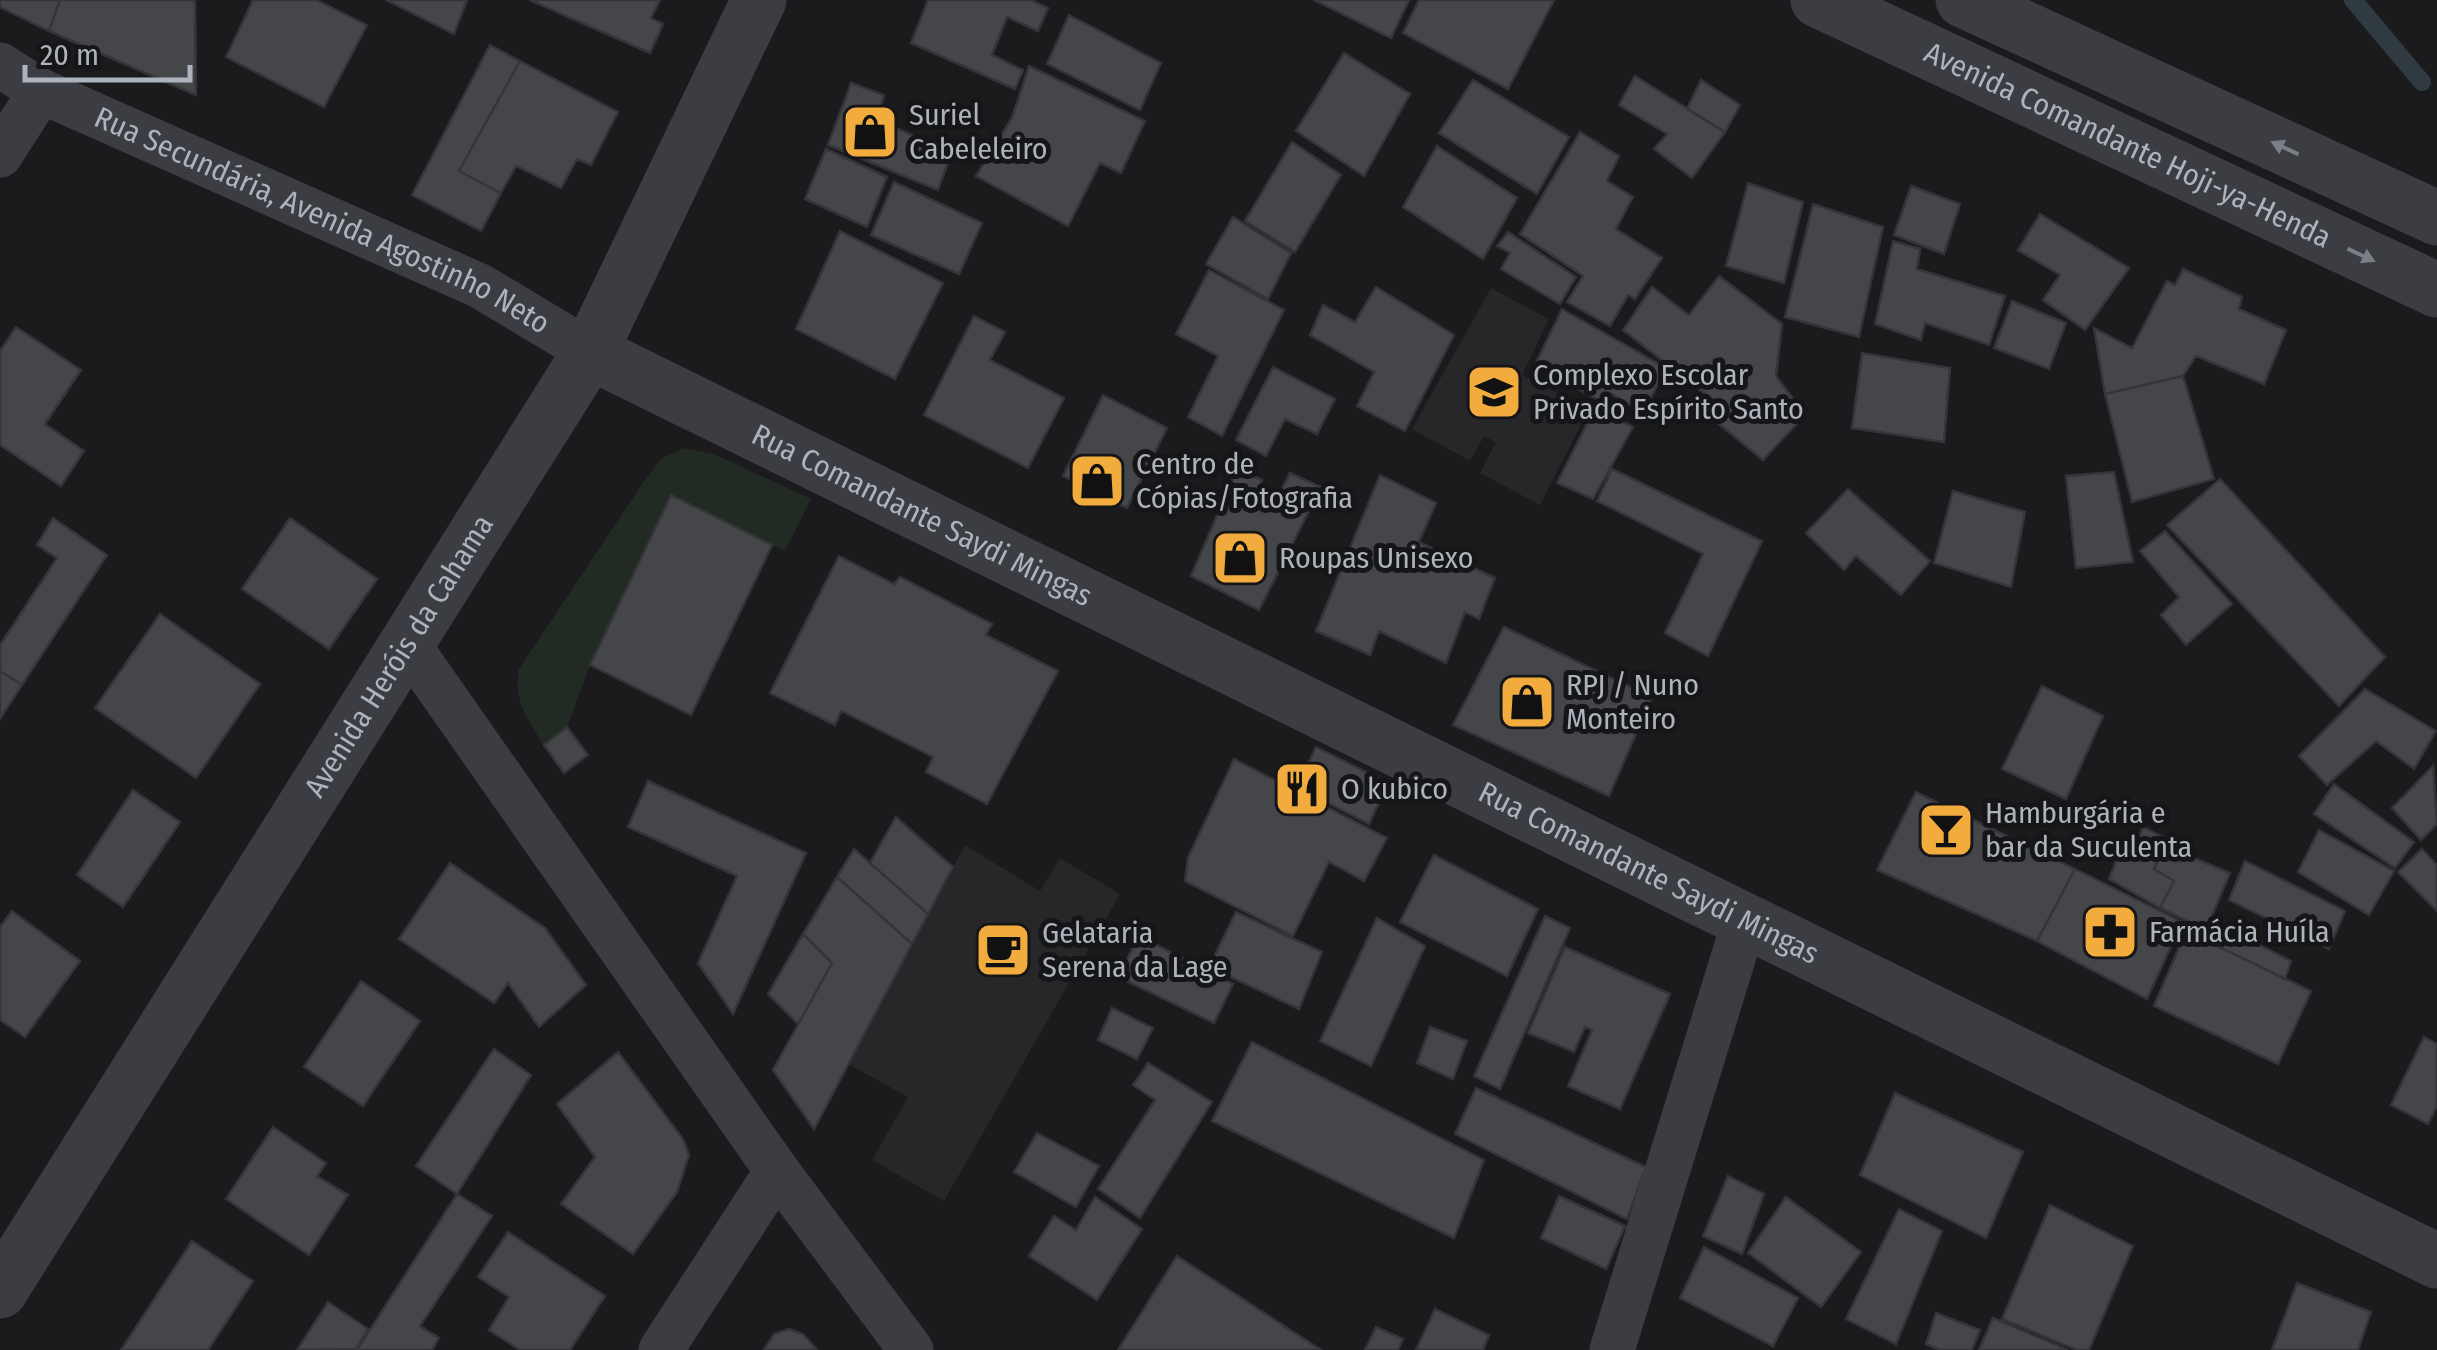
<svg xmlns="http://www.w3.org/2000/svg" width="2437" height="1350" viewBox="0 0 2437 1350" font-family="'Fira Sans Condensed',sans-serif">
	<rect width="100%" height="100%" fill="#1b1b1d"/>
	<path fill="#27272a" d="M1491,288L1549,319L1522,375L1589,409L1540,505L1480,473L1496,442L1484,436L1470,461L1412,429Z
		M965,845L1040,891L1060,858L1120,894L944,1201L872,1160L908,1097L848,1064Z"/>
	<path fill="#222b23" d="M684,448L714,454L811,499L785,551L671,496L590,665L567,727L544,745C527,719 513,700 519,669L643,483L662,458Z"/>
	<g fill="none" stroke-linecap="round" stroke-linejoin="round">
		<path stroke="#303b41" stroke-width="18" d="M2353,0L2422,82"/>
	</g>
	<path fill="#45464a" stroke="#353539" stroke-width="2.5" d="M0,0H60L49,31L0,7Z
		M60,0H195L196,95L49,31Z
		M253,0H316L367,25L324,107L226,57Z
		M386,0H467L454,34Z
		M530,0H660L651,18L663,24L650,53Z
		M928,0H1031L1048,8L1038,31L1007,17L992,55L1023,70L1015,89L911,43Z
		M1314,0H1409L1391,38Z
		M1419,0H1554L1508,89L1403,33Z
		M1069,15L1161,63L1140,110L1047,64Z
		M490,45L520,61L459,171L501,193L481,231L412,195Z
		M1344,53L1410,94L1364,176L1296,131Z
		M520,61L618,112L591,165L577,159L561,188L516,166L501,193L459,171Z
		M1029,66L1145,121L1121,173L1100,163L1068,226L976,176L1012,118Z
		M1635,76L1725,132L1692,178L1654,149L1667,134L1619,105Z
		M1473,80L1569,137L1537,194L1439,133Z
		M1701,80L1740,105L1725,132L1687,109Z
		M851,83L884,95L877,120L952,152L938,190L828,145Z
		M1580,132L1619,156L1607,181L1633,197L1616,229L1662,258L1635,299L1628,295L1610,326L1567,302L1583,276L1520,234Z
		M1292,142L1341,175L1295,252L1245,221Z
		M1437,146L1517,198L1483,259L1403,207Z
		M826,149L887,177L867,227L805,199Z
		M894,182L982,223L959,274L871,235Z
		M1748,183L1803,202L1784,283L1726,266Z
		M1911,186L1960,204L1944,254L1894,235Z
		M1813,204L1883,227L1859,337L1785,317Z
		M2040,214L2129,268L2085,330L2043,300L2060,275L2018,250Z
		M1233,217L1291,253L1268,299L1206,264Z
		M840,231L943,283L895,379L796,329Z
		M1508,232L1576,277L1560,304L1501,269L1510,253L1497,246Z
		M1893,241L1920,249L1917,269L2005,296L1989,345L1925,323L1921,340L1875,324Z
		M2183,269L2242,297L2239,309L2286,330L2264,384L2196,356L2183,376L2105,394L2094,328L2132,348L2167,281L2175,285Z
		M1209,270L1284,310L1222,436L1188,417L1218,356L1176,334Z
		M1719,276L1782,324L1776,376L1805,415L1763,460L1708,415L1718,404L1623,330L1652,287L1689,315Z
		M1376,287L1454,335L1405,431L1357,406L1374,372L1310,335L1323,305L1355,322Z
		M2012,301L2066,323L2049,369L1994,348Z
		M1562,309L1666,368L1644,412L1605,391L1600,401L1535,365Z
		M974,316L1005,332L990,360L1064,398L1028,468L924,415Z
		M16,327L81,370L45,424L84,451L61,486L0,445V351Z
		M1862,353L1950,368L1944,442L1852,428Z
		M1273,367L1335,399L1317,434L1285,419L1266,456L1236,440Z
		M2183,376L2214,479L2132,502L2105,394Z
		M1103,395L1167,428L1127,508L1063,476Z
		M1595,408L1633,427L1593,499L1557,483Z
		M1237,469L1262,480L1257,496L1275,502L1290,473L1321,487L1259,610L1191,576Z
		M1612,469L1762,541L1708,656L1665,633L1703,554L1597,501Z
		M2114,472L2133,562L2076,568L2066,476Z
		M1380,475L1436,503L1419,542L1495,578L1479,619L1465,612L1446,663L1379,631L1370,655L1316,631Z
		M2220,479L2385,657L2339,706L2167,525Z
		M1848,489L1930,561L1901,595L1856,556L1844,570L1806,533Z
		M1953,491L2025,512L2011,587L1934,563Z
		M671,495L772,545L691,715L590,665Z
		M53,518L107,555L22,685L0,671V645L57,558L37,545Z
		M290,518L377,579L329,649L242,589Z
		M2165,531L2232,604L2186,645L2161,615L2179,597L2140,551Z
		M839,556L894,584L900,577L992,624L986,635L1058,671L987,804L926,772L933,757L841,711L835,725L770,693Z
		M160,614L260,684L196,778L95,708Z
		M1504,627L1652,697L1609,796L1453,725Z
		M0,671L22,685L0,719Z
		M2042,686L2103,716L2066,799L2002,769Z
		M2365,689L2436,731L2414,769L2376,741L2327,785L2299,756Z
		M567,727L588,755L564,773L544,745Z
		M1316,747L1388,783L1369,824L1297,787Z
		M1234,759L1387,838L1364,881L1329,862L1293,936L1185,881L1188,858Z
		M2433,766L2437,824L2421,840L2392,808Z
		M648,781L806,853L733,1014L698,963L737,876L628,827Z
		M2334,784L2414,842L2395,868L2314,814Z
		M133,790L180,822L123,907L77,875Z
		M1916,792L2075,869L2037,941L1877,870Z
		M896,817L953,867L928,914L870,863Z
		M2143,827L2167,839L2154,869L2174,881L2160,908L2109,879L2119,854L2129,858Z
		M2319,830L2394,871L2369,915L2298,872Z
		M2165,846L2230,873L2206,930L2160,908L2174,881L2154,869Z
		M854,849L928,914L912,944L837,877Z
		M2422,849L2437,865V911L2398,872Z
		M1434,855L1538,909L1507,976L1400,922Z
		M2245,861L2345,911L2329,949L2229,900Z
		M450,863L545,928L586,985L539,1027L508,983L494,1003L399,939Z
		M2075,869L2182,922L2147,999L2037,941Z
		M837,877L912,944L814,1129L773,1070L832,963L803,934Z
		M12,911L80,961L25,1037L0,1020V927Z
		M1236,912L1322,952L1299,1009L1209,967Z
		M1545,916L1570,928L1500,1089L1474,1076Z
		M1377,918L1425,946L1371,1066L1320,1041Z
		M2214,922L2291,961L2285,979L2205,940Z
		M2186,931L2311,991L2278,1064L2154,1006Z
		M803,934L832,963L798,1024L768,994Z
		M1139,936L1233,984L1214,1023L1118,977Z
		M1565,947L1670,994L1620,1109L1568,1086L1592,1030L1585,1027L1574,1052L1528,1033Z
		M361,981L420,1021L363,1106L304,1067Z
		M1112,1008L1153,1028L1137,1059L1098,1040Z
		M1430,1027L1467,1041L1453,1079L1417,1063Z
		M2424,1037L2437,1044V1106L2428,1124L2391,1105Z
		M1252,1042L1484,1160L1454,1238L1212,1121Z
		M494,1049L531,1075L457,1194L416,1166Z
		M618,1052L683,1139L689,1155L677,1192L633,1254L561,1204L595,1157L557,1104Z
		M1148,1063L1212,1102L1140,1218L1098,1189L1155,1100L1133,1085Z
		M1476,1088L1646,1167L1627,1219L1455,1134Z
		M1895,1093L2023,1152L1986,1238L1860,1175Z
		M273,1127L326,1163L317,1176L348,1195L309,1255L226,1199Z
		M1037,1133L1099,1166L1076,1207L1014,1172Z
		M1728,1176L1764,1194L1742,1254L1703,1236Z
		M457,1194L492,1216L420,1326L439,1338L432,1350H357Z
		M1559,1196L1625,1226L1606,1269L1541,1238Z
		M1095,1197L1142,1229L1097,1300L1029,1256L1054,1216L1076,1230Z
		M1786,1197L1861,1252L1821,1307L1748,1253Z
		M2050,1205L2133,1246L2089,1350H2077L2002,1319Z
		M1899,1209L1942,1231L1896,1344L1846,1319Z
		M508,1232L605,1296L570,1350H520L489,1330L509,1297L478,1277Z
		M192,1241L253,1281L208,1350H121Z
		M1704,1247L1798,1298L1773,1346L1680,1298Z
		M1177,1256L1321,1350H1118Z
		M2297,1283L2371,1312L2358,1350H2272Z
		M328,1302L368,1329L356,1349L297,1350Z
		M1435,1309L1489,1335L1483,1350H1416Z
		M1936,1313L1980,1330L1972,1350H1940L1926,1344Z
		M1993,1318L2068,1350H1979Z
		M1376,1327L1403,1339L1398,1350H1365Z
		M789,1329L803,1334L817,1350H764L774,1334Z"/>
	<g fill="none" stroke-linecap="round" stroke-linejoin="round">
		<g stroke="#3c3d42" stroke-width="45">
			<path id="s1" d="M0,65L41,91L480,286L590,352"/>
			<path d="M0,155L41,91"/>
			<path d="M409,646L777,1171L911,1350"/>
			<path d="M661,1350L777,1171"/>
			<path d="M1612,1350L1744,923"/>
		</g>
		<g stroke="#3c3d42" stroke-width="55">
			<path id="s2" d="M1818,0L2437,290"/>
			<path d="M1963,0L2437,218"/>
			<path id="s3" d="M590,352L2437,1261"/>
			<path id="s4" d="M0,1291L590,352L759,0"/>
		</g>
	</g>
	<defs><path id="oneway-solid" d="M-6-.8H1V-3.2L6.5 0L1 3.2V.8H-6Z" transform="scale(2.5)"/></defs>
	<g fill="#7a7e85">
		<use href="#oneway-solid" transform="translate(2285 148) rotate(-155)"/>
		<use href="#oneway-solid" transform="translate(2361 255) rotate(25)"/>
	</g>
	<defs>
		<g id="shop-square" transform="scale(2.875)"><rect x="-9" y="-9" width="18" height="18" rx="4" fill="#f2ac3e" stroke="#161618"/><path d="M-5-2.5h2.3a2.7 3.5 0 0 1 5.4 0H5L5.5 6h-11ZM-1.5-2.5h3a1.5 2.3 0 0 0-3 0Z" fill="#111"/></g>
		<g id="school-square" transform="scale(2.875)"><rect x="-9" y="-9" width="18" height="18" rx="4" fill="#f2ac3e" stroke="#161618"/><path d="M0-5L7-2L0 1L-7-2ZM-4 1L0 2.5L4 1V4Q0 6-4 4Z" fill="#111"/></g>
		<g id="restaurant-square" transform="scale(2.875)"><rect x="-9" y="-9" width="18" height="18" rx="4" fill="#f2ac3e" stroke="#161618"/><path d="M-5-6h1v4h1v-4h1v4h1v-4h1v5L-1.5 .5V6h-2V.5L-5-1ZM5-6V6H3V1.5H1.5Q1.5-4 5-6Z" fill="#111"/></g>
		<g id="bar-square" transform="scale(2.875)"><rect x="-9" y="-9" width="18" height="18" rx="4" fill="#f2ac3e" stroke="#161618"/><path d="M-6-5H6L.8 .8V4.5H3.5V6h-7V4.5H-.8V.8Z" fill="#111"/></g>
		<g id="pharmacy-square" transform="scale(2.875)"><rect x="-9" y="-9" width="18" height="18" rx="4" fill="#f2ac3e" stroke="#161618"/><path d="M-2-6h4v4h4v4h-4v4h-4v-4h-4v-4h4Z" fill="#111"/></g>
		<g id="cafe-square" transform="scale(2.875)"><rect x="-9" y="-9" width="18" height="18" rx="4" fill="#f2ac3e" stroke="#161618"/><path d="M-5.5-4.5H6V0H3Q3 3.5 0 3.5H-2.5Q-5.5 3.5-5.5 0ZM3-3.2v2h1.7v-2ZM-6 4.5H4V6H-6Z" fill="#111"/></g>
	</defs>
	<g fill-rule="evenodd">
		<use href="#shop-square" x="870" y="132"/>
		<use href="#school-square" x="1494" y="392"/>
		<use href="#shop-square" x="1097" y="481"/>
		<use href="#shop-square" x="1240" y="558"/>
		<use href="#shop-square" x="1527" y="702"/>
		<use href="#restaurant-square" x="1302" y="789"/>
		<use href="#bar-square" x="1946" y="830"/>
		<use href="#pharmacy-square" x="2110" y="932"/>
		<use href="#cafe-square" x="1003" y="950"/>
	</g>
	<g text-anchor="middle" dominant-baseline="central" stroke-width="10" stroke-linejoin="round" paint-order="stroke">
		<g font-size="30" fill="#adb3bc" stroke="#161618" text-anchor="start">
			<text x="909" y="115">Suriel<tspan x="909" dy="34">Cabeleleiro</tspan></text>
			<text x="1533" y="375">Complexo Escolar<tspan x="1533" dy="34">Privado Espírito Santo</tspan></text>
			<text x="1136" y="464">Centro de<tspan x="1136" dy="34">Cópias/Fotografia</tspan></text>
			<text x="1279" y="558">Roupas Unisexo</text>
			<text x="1566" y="685">RPJ / Nuno<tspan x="1566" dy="34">Monteiro</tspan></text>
			<text x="1341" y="789">O kubico</text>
			<text x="1985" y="813">Hamburgária e<tspan x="1985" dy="34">bar da Suculenta</tspan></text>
			<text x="2149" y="932">Farmácia Huíla</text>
			<text x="1042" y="933">Gelataria<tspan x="1042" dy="34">Serena da Lage</tspan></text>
		</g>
		<g font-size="30" fill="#adb3bc" stroke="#161618">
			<text stroke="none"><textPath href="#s2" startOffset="342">Avenida Comandante Hoji-ya-Henda</textPath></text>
			<text stroke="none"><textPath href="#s1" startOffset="358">Rua Secundária, Avenida Agostinho Neto</textPath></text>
			<text stroke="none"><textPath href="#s3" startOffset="370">Rua Comandante Saydi Mingas</textPath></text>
			<text stroke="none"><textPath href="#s4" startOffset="750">Avenida Heróis da Cahama</textPath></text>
			<text stroke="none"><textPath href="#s3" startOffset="1180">Rua Comandante Saydi Mingas</textPath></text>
		</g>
	</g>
	<path d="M25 65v15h165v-15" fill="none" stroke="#adb3bc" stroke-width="5"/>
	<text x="40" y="65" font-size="30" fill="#adb3bc" stroke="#161618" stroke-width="8" paint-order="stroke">20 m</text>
</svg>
